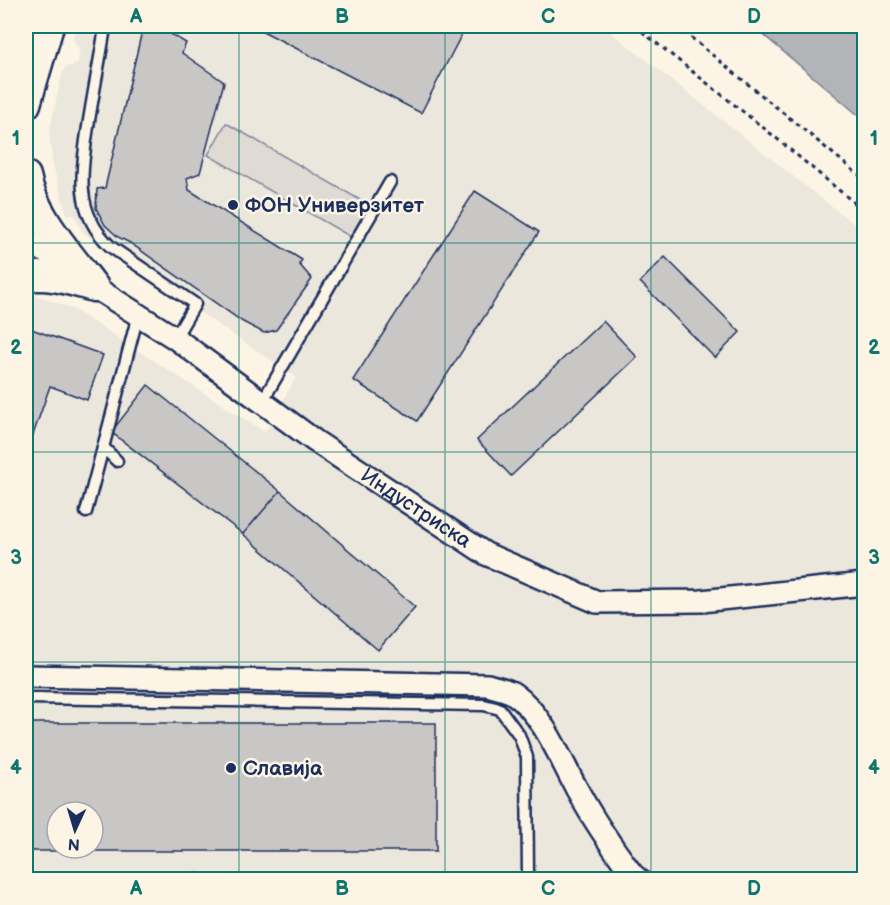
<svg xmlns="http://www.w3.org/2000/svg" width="890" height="905" viewBox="0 0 890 905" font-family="'Balsamiq Sans',sans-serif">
	<rect width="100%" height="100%" fill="#fcf5e5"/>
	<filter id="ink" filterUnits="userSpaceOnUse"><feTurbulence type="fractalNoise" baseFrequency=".0167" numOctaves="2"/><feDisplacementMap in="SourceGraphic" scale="12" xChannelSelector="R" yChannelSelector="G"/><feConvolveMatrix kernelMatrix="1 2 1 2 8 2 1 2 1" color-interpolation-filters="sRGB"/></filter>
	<g filter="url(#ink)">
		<path fill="#ece7dc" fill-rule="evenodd" d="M76,26H603L864,232V879L26,880V295L33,294L73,309L265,432L296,377L98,244L82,231L74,215H67L53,166L49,134L62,74L66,67L77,64L80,50L74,42L73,38ZM57,812H93V848H57Z"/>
		<path fill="#dfdbd4" stroke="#7d8599" stroke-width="1.5" d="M226,123L369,205L351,237L208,155Z"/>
		<path fill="#b2b4b8" stroke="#767f94" stroke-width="1.5" d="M753,26H864V120Z"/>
		<path fill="#c8c7c6" stroke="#1b2f5e" stroke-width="1.5" fill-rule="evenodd" d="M253,26H466L421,113Z
			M156,28L166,31L186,43L182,53L224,82L200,173L187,178L189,190L302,260L299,264L312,279L276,330L264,333L243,322L130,243L118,237L105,225L96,208L97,189L105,188L142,31Z
			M475,191L539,232L417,421L353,380Z
			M665,257L740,332L715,358L640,282Z
			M603,321L637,357L511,476L477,440Z
			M26,327L103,355L87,400L50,386L26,455Z
			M148,385L280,491L243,534L111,432Z
			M280,491L415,607L378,650L243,534Z
			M26,723H436V851H26ZM57,812H93V848H57Z"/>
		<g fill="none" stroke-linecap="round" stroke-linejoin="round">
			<g stroke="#1b2f5e" stroke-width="15">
				<path id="lane" d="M104,34C98,70 91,105 86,140C84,157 81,174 83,191C85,213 95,232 111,247L195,304L175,338
					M262,402L390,182
					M103,447L117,461
					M86,512L138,315
					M26,698L484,705L500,709L519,735L527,757L528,877L525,880
					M168,880H197"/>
			</g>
			<g stroke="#1b2f5e" stroke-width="26">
				<g id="street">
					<path id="s1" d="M26,239L75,272L94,287L175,338L315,441L486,554L597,602L701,601L864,584"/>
					<path d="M26,676L488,685C496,688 507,689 514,694C544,715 561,761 579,793C595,823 612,847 632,874L639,880"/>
				</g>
			</g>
			<g stroke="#1b2f5e" stroke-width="33">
				<path id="secondary" d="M26,104L49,26
					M26,176C33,215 70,255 94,287
					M26,277C49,273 72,281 94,287"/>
			</g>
			<path stroke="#1b2f5e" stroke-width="3" stroke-dasharray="4.5 4.5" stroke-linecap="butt" d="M635,26L775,137L864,211
				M677,26L864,179"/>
			<use href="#lane" stroke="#fcf5e5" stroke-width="10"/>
			<use href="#street" stroke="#fcf5e5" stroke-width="21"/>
			<use href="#secondary" stroke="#fcf5e5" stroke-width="28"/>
		</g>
	</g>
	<path fill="none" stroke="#0f766e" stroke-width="1.5" stroke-opacity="0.55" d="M239,26V880M445,26V880M651,26V880M26,243H864M26,452H864M26,662H864"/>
	<g fill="#1b2f5e" stroke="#fcf5e5" stroke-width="2">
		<circle cx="233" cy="205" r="6"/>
		<circle cx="231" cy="768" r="6"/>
	</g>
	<g text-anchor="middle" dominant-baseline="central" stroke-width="5" stroke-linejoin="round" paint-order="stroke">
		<g font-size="21" font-weight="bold" fill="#1b2f5e" stroke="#fcf5e5" text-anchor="start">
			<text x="245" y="205">ФОН Универзитет</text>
			<text x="243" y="768">Славија</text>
		</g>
		<g font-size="21" fill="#1b2f5e" stroke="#fcf5e5">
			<text stroke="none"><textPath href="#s1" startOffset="474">Индустриска</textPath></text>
		</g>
	</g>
	<rect width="890" height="905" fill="none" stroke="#fcf5e5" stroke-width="66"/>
	<g transform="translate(75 830) rotate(184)"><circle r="28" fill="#fcf5e5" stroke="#a2a6af" stroke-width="1.5"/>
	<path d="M0-4.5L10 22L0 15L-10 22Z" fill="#1b2f5e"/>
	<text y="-9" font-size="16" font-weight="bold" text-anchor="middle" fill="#1b2f5e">N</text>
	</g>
	<rect x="33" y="33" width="824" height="839" fill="none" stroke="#0f766e" stroke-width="2"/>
	<g font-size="20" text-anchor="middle" font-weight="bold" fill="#0f766e">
		<text x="136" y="23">A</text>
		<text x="342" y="23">B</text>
		<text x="548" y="23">C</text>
		<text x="754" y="23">D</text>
		<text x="16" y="145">1</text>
		<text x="874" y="145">1</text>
		<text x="16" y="354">2</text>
		<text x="874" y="354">2</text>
		<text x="16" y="564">3</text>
		<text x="874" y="564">3</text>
		<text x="16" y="774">4</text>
		<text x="874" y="774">4</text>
		<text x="136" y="895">A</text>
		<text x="342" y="895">B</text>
		<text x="548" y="895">C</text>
		<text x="754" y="895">D</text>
	</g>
</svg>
